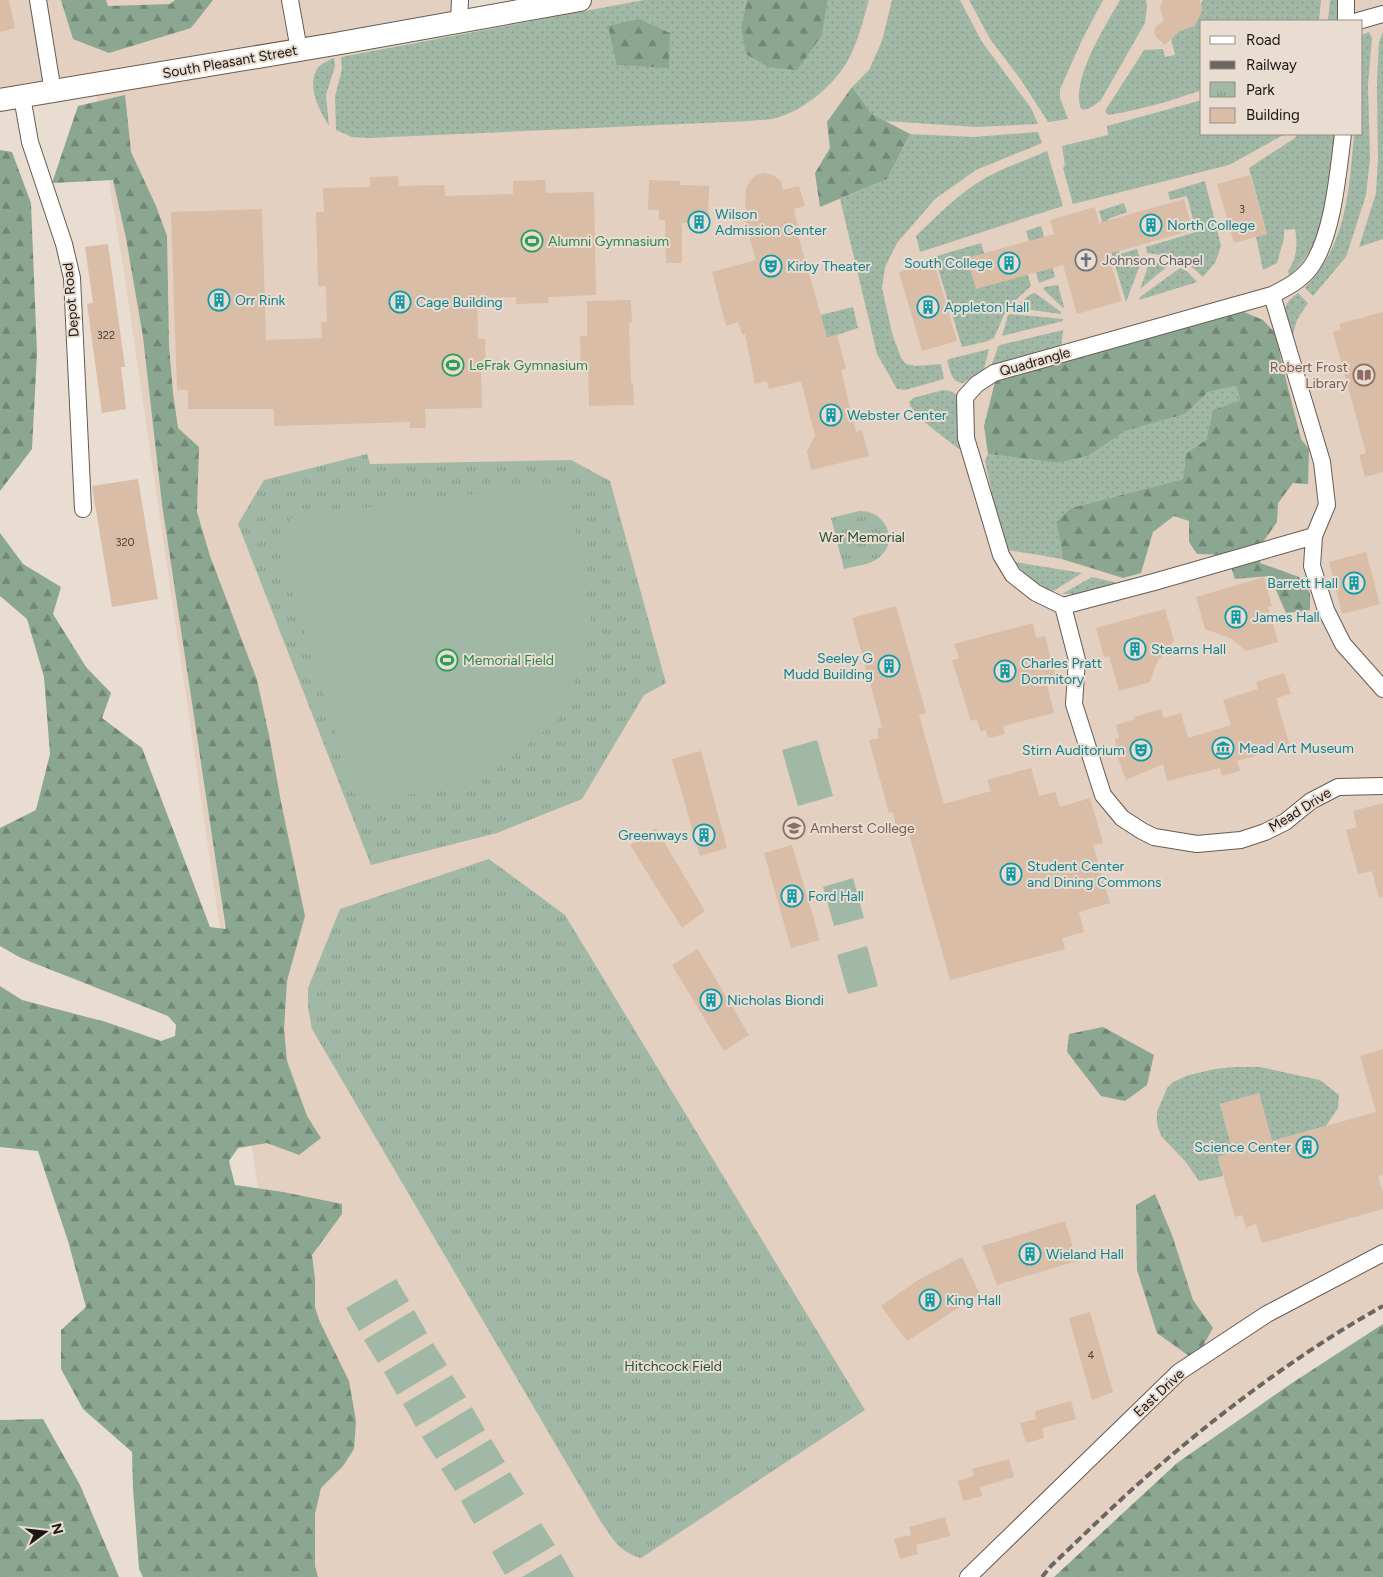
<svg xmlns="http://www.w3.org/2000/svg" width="1383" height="1577" viewBox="0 0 1383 1577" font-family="Figtree,sans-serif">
	<defs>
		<pattern id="grass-dots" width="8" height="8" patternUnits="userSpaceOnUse" patternTransform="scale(1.25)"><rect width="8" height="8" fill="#a0b8a5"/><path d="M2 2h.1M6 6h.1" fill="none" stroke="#899d8d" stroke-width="1.8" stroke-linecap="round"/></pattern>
		<pattern id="forest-firs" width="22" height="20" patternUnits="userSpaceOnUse" patternTransform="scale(1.25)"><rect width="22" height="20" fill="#8ba691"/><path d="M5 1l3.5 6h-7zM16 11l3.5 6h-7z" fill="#718675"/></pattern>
		<pattern id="park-tufts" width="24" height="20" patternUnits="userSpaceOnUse" patternTransform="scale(1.25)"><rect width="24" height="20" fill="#a0b8a5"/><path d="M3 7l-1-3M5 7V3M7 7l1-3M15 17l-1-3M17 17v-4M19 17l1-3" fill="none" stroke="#899d8d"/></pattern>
	</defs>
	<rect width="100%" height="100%" fill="#e9dcd1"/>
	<path fill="#e3d0c0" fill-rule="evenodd" d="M0,0H455L459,22L577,0H1383V1306L1356,1321L1270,1377L1199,1432L1143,1480L1051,1566L1042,1577H254L262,1216L124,272L97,109L96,85L0,100ZM1202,21H1362V134H1202Z"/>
	<path fill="url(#grass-dots)" d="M644,0H747L741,27L822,35L828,0H869C863,20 858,43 847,62C832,87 804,110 776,118C768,120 758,120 749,121L369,138L352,137L336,130L335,96L342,69L341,57Z
		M892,0H960L982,42L1031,108L1038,124L977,127L885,121L872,114L852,87L869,70L882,41Z
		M969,0H1103L1082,40L1060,89V98L1068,119L1048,122L1021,80L990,39Z
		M1120,0H1146L1147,6L1145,23L1101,100C1095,105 1088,111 1081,109C1070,80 1106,25 1120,0Z
		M1203,0H1321L1319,21H1202V90C1171,101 1140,110 1108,115L1105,111L1144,50L1163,49L1165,57L1175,55L1171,39L1179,31L1194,26L1202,11L1201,4Z
		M1330,0H1337V21H1328Z
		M1369,32L1372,38L1368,85L1370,159L1366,195L1346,257L1313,296L1305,288C1347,244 1349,192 1354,134H1362V35Z
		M1383,32V239L1359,247L1376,193L1378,158L1377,83L1379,42Z
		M334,58L335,66L326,95L329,126C320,111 306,87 317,69C321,63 328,61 334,58Z
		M1202,100V134H1285L1229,165L1073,204L1063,168L1065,165L1062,146L1108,135L1107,126Z
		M1038,132L1042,143L976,170L935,199L897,243L885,267L882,288L892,333L901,358L906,364L916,366L941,364L944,379L905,390L897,389L877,354L840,199L887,179L910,134L974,137Z
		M1298,134H1336C1332,179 1328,245 1289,275L1288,271C1297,258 1298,245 1295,229L1284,230V238L1277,263L1263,270L1256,237L1267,234L1249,168L1295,138Z
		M1047,151L1063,206L920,252L916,236C938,215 960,192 987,177C1006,167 1027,160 1047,151Z
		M1205,181L1221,246L1215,263L1203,277L1182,258L1147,253L1146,247L1196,232L1187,196L1170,200L1168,192Z
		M1124,203L1127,212L1108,219L1120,254L1137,249L1141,262L1126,302L1099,211Z
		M1041,226L1055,277L1039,283L1036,272L1049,269L1029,241L1026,231Z
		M981,243L984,253L1028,275L1031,286L1007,308L994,338L988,341L962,347L937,265L923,269L920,261Z
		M1149,261L1169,265L1140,289L1149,264Z
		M1180,268L1187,271L1197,282L1139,300L1140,297Z
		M1058,285L1064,307L1063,308L1043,289L1044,287Z
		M1035,293L1061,312V314L1016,308L1015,307L1031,294Z
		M1298,293L1308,303L1297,320L1292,338C1285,317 1277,308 1298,293Z
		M853,307L858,328L837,335L789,347L820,315Z
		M1010,314L1063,319V321L1002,336L1008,315Z
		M1063,330L1061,349L994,367L992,364L998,347L1000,345Z
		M989,349L984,369L963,383C951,382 951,372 947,361L949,359Z
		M1236,386L1240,400L1213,410L1206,440L1186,453L1183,479L1071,508L1056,522L1061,545L1062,559L1008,550L1001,536L985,461L988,454L1058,463L1088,456L1124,431L1185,414L1208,392Z
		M943,390L950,391L962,398L967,455C954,444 912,417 909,402L913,398Z
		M1015,562L1082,573L1052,592L1033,583Z
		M1092,577L1122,584L1077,594H1062Z
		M1235,1067H1260L1320,1080L1339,1095L1338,1108L1326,1126L1272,1141L1259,1094L1220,1104L1233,1152L1218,1157L1223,1176L1199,1181L1185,1161L1161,1136L1157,1124V1112L1167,1088L1173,1082L1189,1075L1215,1069Z"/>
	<path fill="url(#forest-firs)" d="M61,0H106L108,6L170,4L175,0H213L191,28L109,53L73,39Z
		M747,0H828L822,35L797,70L768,67L746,54L741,27Z
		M639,19L670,33L669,68L617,65L608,26Z
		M852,87L872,114L910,134L887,179L820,207L815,173L830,148L827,122Z
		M125,95L131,152L156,206L167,236L169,346L173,393L178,428L199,447L197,512L210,556L257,680L269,735L281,802L305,916L287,981L284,1029L287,1061L307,1116L321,1138L299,1155L267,1143L238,1148L229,1161L235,1185L283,1192L342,1204V1214L312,1255L315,1279V1307L319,1320L349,1381L356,1421L354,1449L343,1466L321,1488L315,1514V1566L318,1577H143L139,1569L133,1488L132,1452L83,1409L61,1369V1330L86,1307L68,1241L38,1151L0,1147V986L22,1000L106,1022L161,1041L175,1036L176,1025L168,1016L21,958L0,946V828L36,810L50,754L44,677L27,619L0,596V533L23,564L61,587L53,614L86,667L111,693L102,718L142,748L210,927L226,929L162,504L143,337L126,238L113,180L52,183L78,106Z
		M0,150L12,152L31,203L37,353L32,449L0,491Z
		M1244,312L1263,320L1276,334L1282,364L1301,439L1309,449L1308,484L1293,483L1278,503L1277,522L1263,542L1260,563L1299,577L1310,593V610L1286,613L1270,576L1235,579L1227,555L1197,554L1189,542V521L1174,516L1153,532L1141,573L1123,578L1062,559L1061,545L1056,522L1071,508L1183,479L1186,453L1206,440L1213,410L1240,400L1236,386L1208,392L1185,414L1125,431L1088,456L1058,463L988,454L984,426L995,382L1221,315Z
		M1103,1027L1154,1055L1147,1085L1125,1101L1101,1096L1067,1052L1069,1034Z
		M1155,1194L1172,1235L1193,1300L1213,1328L1203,1346L1189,1356L1157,1333L1137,1270L1136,1205Z
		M1383,1324V1577H1054L1177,1463L1292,1383Z
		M43,1419L80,1485L119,1577H0V1420Z"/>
	<path fill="url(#park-tufts)" d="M367,454L370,464L571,460L610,481L666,683L644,695L582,799L497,833L371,865L238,524L264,480Z
		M859,511C886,510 901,542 877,559C869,565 854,566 844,569L831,518Z
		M489,859L565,915L865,1410L641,1558C619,1552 613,1539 601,1522L312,1029L308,1007V988L340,909Z"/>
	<path fill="#a0b8a5" d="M567,482L591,620L569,700L557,721L476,785L357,802L277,540L292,517Z
		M817,740L833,796L798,806L782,750Z
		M853,878L864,918L834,926L823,887Z
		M867,946L878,986L848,994L837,955Z
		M396,1279L409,1301L359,1331L346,1308Z
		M414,1310L427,1333L378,1363L364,1340Z
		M433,1343L447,1365L397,1395L384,1372Z
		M452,1375L466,1397L416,1427L403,1404Z
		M472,1407L485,1430L436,1459L422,1437Z
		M491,1439L505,1462L455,1491L441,1469Z
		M510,1472L524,1494L474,1524L461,1501Z
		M541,1523L555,1545L505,1575L492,1552Z
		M561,1554L574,1577H522Z"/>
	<path fill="#d9bda7" d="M0,0H9L15,28L0,32Z
		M1163,0H1200L1202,11L1194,26L1179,31L1165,45L1156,37L1154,31L1156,26L1164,21L1160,7Z
		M764,173L773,175L781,181L783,190L799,186L805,206L794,209L798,227L796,228L827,337L837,335L846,369L841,370L856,432L862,430L869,456L811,470L807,451L815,436L801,381L769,389L767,381L755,384L745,334H742L738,322L726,326L712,272L756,260L743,214L747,213L745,205L746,188L750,181L756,175Z
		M1250,175L1267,234L1234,243L1217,184Z
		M398,176L399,186L444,185L445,196L513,194V181L545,180L546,193L594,192L596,295L548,297L549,303L516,304V297L477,298L478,339H485L486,370H481L482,408L425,409L426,428H410V422L274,426V409H188V390H177L171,212L262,209L266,340L322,338L321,322H327L326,286H318L316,212H324L323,188L370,187V177Z
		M649,180L680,181V185L709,186L708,223H682V263H666L665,220H659V210H648Z
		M1184,199L1193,230L1108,254L1122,301L1077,314L1063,265L976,289L967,258L1054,234L1050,220L1095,207L1099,223Z
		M108,244L125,367H121L126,409L102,413L87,304L93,303L85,247Z
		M934,262L957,341L922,351L899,272Z
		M631,300L632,323H629L631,383H633L634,405L589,406L588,368L581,369L580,336H587V301Z
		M1383,312V472L1365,477L1359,455L1366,453L1333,332L1341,330L1339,324Z
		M138,479L158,599L112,607L92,486Z
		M1366,552L1380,604L1342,614L1329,562Z
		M1264,577L1272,606L1268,607L1278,642L1246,651L1230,638L1205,629L1196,597Z
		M896,606L926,713L919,715L944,804L991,791L987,780L1031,768L1039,796L1055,792L1060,807L1090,798L1103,843L1093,845L1110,903L1079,912L1084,932L1062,938L1065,949L950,980L909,834L905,835L902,824L896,826L893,812L889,813L869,740L879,738L877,729L882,727L852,618Z
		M1165,609L1174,641L1157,662L1150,682L1119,691L1109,656L1104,657L1096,628Z
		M1033,623L1036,638L1045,636L1057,682L1047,685L1054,713L1003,726L1005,734L988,738L986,730L981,732L977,719L971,721L952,660L959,658L954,644Z
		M1284,673L1291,694L1276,698L1290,746L1237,761L1240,771L1222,776L1220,768L1167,781L1163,764L1126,780L1116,752L1115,739L1119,738L1116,725L1135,719L1134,717L1161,709L1164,718L1181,713L1188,738L1231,725L1223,700L1258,689L1256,682Z
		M701,751L727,848L700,856L672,759Z
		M1383,803V897L1379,898L1372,871L1358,874L1346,830L1357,827L1353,811Z
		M656,828L705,911L682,928L630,845Z
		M792,845L820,940L791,948L764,853Z
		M698,949L749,1035L724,1051L672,965Z
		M1383,1049V1175L1378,1176L1383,1192V1209L1262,1243L1256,1224L1246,1228L1242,1215L1235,1217L1218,1157L1233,1152L1220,1104L1259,1093L1272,1141L1376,1112L1360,1056Z
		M1065,1221L1077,1261L997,1285L982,1246Z
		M962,1257L980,1294L907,1341L881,1306L918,1280Z
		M1090,1312L1113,1392L1092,1400L1069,1318Z
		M1071,1401L1076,1419L1042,1428L1044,1438L1026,1443L1020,1423L1036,1419L1035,1411Z
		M1009,1459L1014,1477L980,1487L982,1496L963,1501L958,1481L974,1476L972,1469Z
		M945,1517L950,1536L916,1545L918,1554L900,1559L894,1539L911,1535L909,1527Z"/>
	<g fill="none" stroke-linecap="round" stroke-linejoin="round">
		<g stroke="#665b52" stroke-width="18">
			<path id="street" d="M38,0L53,92
				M290,0L299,50
				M1346,0V21
				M1358,21L1383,14
				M459,22L460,0
				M22,97L30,142L64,244L72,278L83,509
				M1272,295C1286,288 1300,281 1310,268C1333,238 1338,172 1343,134
				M1314,536L1154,582L1063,606L1036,593L1013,575L1001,555L966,438L965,397L977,384L994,373L1272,295L1322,462L1327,505L1314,536L1312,566L1326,610L1343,644L1383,689
				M1063,606L1077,660L1074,704L1103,795L1122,818L1142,831L1154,837L1197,844L1241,840L1265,832L1285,822L1311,801L1338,787L1381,786
				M968,1577L1179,1372L1267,1314L1383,1253"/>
		</g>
		<g stroke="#665b52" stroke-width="24">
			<path id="secondary" d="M0,100L335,44L580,0"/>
		</g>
		<use href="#street" stroke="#fff" stroke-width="16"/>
		<use href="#secondary" stroke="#fff" stroke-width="22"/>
		<path stroke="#6d655f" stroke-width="4" stroke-dasharray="8 4" stroke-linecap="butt" d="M1042,1577L1051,1566C1087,1532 1122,1497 1160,1465C1229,1406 1304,1350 1383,1306"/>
	</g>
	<defs>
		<g id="building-ring" transform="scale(1.125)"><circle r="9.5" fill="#e9dcd1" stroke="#0f9aa8" stroke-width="1.5"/><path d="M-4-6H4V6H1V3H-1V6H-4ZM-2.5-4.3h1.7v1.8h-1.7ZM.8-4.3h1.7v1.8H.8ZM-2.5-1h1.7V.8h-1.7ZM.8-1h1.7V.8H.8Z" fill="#0f9aa8"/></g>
		<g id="stadium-ring" transform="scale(1.125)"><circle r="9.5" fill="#e9dcd1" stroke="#2e9e5b" stroke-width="1.5"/><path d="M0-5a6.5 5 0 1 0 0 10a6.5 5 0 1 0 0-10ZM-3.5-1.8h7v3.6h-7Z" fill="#2e9e5b"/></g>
		<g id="church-ring" transform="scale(1.125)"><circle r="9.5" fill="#e9dcd1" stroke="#6b7280" stroke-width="1.5"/><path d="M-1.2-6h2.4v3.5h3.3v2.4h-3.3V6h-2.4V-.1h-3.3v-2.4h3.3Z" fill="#6b7280"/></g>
		<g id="theatre-ring" transform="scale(1.125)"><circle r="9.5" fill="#e9dcd1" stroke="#0f9aa8" stroke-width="1.5"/><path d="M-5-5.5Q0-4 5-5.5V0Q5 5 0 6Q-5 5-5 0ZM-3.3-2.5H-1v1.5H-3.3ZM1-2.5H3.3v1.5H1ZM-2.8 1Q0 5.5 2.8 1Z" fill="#0f9aa8"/></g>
		<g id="library-ring" transform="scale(1.125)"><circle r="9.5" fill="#e9dcd1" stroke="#8d6e63" stroke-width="1.5"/><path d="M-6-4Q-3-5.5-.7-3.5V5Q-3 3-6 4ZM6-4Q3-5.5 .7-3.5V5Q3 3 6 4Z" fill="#8d6e63"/></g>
		<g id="museum-ring" transform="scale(1.125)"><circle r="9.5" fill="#e9dcd1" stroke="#0f9aa8" stroke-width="1.5"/><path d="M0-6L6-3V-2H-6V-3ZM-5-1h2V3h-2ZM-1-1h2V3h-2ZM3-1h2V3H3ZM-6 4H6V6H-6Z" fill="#0f9aa8"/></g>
		<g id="university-ring" transform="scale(1.125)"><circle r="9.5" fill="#e9dcd1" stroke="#8d6e63" stroke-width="1.5"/><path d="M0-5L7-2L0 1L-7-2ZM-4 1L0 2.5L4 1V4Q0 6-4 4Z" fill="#8d6e63"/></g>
	</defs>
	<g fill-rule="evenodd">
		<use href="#building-ring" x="699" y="222"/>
		<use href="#building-ring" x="1151" y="225"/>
		<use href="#stadium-ring" x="532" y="241"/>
		<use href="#church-ring" x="1086" y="260"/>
		<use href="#building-ring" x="1009" y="263"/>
		<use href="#theatre-ring" x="771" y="266"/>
		<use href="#building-ring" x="219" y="300"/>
		<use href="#building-ring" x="400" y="302"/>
		<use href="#building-ring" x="928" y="307"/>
		<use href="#stadium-ring" x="453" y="365"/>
		<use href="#library-ring" x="1364" y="375"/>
		<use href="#building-ring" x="831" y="415"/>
		<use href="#building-ring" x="1354" y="583"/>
		<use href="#building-ring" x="1236" y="617"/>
		<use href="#building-ring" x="1135" y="649"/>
		<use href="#stadium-ring" x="447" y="660"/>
		<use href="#building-ring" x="889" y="666"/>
		<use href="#building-ring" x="1005" y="671"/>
		<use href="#museum-ring" x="1223" y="748"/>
		<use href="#theatre-ring" x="1141" y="750"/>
		<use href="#university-ring" x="794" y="828"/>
		<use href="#building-ring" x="704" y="835"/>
		<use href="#building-ring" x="1011" y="874"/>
		<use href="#building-ring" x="792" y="896"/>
		<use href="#building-ring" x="711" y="1000"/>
		<use href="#building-ring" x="1307" y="1147"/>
		<use href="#building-ring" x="1030" y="1254"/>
		<use href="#building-ring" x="930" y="1300"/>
	</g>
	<g text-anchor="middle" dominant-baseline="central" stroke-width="4" stroke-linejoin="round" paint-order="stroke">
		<g font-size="11" fill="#4a4038">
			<text x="1242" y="209">3</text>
			<text x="106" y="335">322</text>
			<text x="125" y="542">320</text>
			<text x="1091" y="1355">4</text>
		</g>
		<g font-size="14" fill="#1b1613" stroke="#e9dcd1">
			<text transform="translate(230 62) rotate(-10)">South Pleasant Street</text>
			<text transform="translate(71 300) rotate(-95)">Depot Road</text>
			<text transform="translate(1035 362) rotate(-16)">Quadrangle</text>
			<text transform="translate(1300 810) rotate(-32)">Mead Drive</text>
			<text transform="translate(1159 1393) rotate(-43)">East Drive</text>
		</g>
		<g font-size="14" fill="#0d838f" stroke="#e9dcd1" text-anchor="start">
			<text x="715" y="214">Wilson<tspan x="715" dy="16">Admission Center</tspan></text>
			<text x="1167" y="225">North College</text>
			<text x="993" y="263" text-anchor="end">South College</text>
			<text x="787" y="266">Kirby Theater</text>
			<text x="235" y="300">Orr Rink</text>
			<text x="416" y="302">Cage Building</text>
			<text x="944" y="307">Appleton Hall</text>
			<text x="847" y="415">Webster Center</text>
			<text x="1338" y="583" text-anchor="end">Barrett Hall</text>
			<text x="1252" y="617">James Hall</text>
			<text x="1151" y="649">Stearns Hall</text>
			<text x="873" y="658" text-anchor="end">Seeley G<tspan x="873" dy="16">Mudd Building</tspan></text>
			<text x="1021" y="663">Charles Pratt<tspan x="1021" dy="16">Dormitory</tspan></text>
			<text x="1239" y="748">Mead Art Museum</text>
			<text x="1125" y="750" text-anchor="end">Stirn Auditorium</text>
			<text x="688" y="835" text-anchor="end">Greenways</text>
			<text x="1027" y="866">Student Center<tspan x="1027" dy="16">and Dining Commons</tspan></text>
			<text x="808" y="896">Ford Hall</text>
			<text x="727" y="1000">Nicholas Biondi</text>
			<text x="1291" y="1147" text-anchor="end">Science Center</text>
			<text x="1046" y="1254">Wieland Hall</text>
			<text x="946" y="1300">King Hall</text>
		</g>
		<g font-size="14" fill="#27864d" stroke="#e9dcd1" text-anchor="start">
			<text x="548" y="241">Alumni Gymnasium</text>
			<text x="469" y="365">LeFrak Gymnasium</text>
			<text x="463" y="660">Memorial Field</text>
		</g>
		<g font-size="14" fill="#5b616d" stroke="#e9dcd1" text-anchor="start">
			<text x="1102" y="260">Johnson Chapel</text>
		</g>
		<g font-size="14" fill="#785e54" stroke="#e9dcd1" text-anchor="end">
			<text x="1348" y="367">Robert Frost<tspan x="1348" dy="16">Library</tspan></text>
			<text x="810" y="828" text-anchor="start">Amherst College</text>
		</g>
		<g font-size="14" fill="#245132" stroke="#e9dcd1">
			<text x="862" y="537">War Memorial</text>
			<text x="673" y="1366">Hitchcock Field</text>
		</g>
	</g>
	<rect x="1200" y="20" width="162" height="115" fill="#e9dcd1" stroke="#978d85"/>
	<rect x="1210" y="36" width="25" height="8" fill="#ffffff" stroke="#978d85"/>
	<text x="1246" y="45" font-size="15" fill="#1b1613">Road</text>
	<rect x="1210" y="61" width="25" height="8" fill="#6d655f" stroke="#978d85"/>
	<text x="1246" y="70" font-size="15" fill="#1b1613">Railway</text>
	<rect x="1210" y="82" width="25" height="15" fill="url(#park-tufts)" stroke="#978d85"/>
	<text x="1246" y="95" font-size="15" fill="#1b1613">Park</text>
	<rect x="1210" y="108" width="25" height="15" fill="#d9bda7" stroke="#978d85"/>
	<text x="1246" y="120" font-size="15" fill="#1b1613">Building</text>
	<g transform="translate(45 1532) rotate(75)" stroke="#e9dcd1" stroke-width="4" paint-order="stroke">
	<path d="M0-4L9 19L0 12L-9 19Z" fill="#1b1613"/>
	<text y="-8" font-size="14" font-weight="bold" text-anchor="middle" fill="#1b1613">N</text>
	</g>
</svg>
